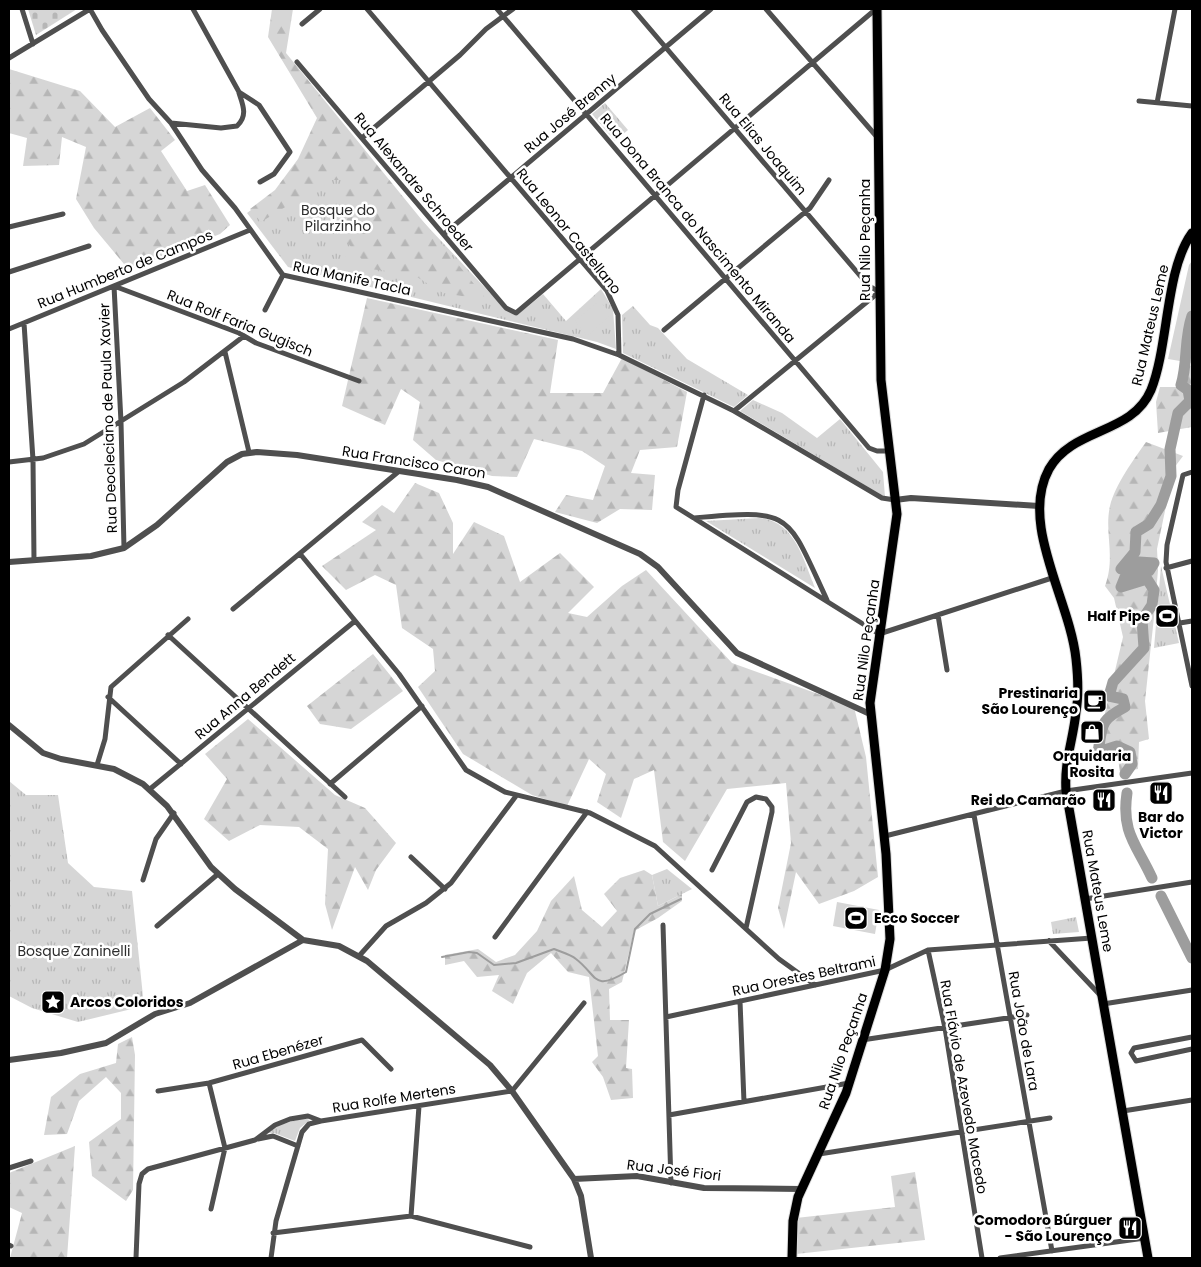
<svg xmlns="http://www.w3.org/2000/svg" width="1201" height="1267" viewBox="0 0 1201 1267" font-family="Poppins,sans-serif">
	<defs>
		<pattern id="grass-tufts" width="24" height="20" patternUnits="userSpaceOnUse" patternTransform="scale(1.25)"><rect width="24" height="20" fill="#d6d6d6"/><path d="M3 7l-1-3M5 7V3M7 7l1-3M15 17l-1-3M17 17v-4M19 17l1-3" fill="none" stroke="#b6b6b6"/></pattern>
		<pattern id="forest-firs" width="22" height="20" patternUnits="userSpaceOnUse" patternTransform="scale(1.25)"><rect width="22" height="20" fill="#d6d6d6"/><path d="M5 1l3.5 6h-7zM16 11l3.5 6h-7z" fill="#b6b6b6"/></pattern>
		<pattern id="cemetery-stones" width="16" height="16" patternUnits="userSpaceOnUse" patternTransform="scale(1.25)"><rect width="16" height="16" fill="#d6d6d6"/><path d="M2 7V4a2 2 0 0 1 4 0v3zM10 15v-3a2 2 0 0 1 4 0v3z" fill="#b6b6b6"/></pattern>
	</defs>
	<rect width="100%" height="100%" fill="#fff"/>
	<path fill="url(#grass-tufts)" d="M605,103L628,130L615,141L592,114Z
		M350,135L370,165L504,308L516,316L543,294L566,321L601,289L613,309L616,349L597,342L288,267L247,213Z
		M633,306L650,325L658,328L687,359L748,395L734,407L623,353L622,315Z
		M753,400L782,413L817,438L840,419L883,472L885,497L740,411Z
		M759,518C795,521 803,559 815,588L706,521Z
		M1161,566L1179,643L1154,648Z
		M9,781L26,795H58L68,863L94,887L132,891L144,1006L78,1022L32,1008L9,996Z
		M667,869L692,889L658,906L652,875Z
		M1076,917L1079,932L1053,934L1051,922Z
		M304,1118L310,1120L300,1128L295,1141L274,1133H265L279,1125Z"/>
	<path fill="url(#forest-firs)" d="M272,9H293L286,53L487,300L443,293L412,274L370,269L347,242V213L341,180H329L261,222L250,209L275,190L298,159L317,118L268,37Z
		M9,69L80,91L115,127L150,108L175,140L161,151L187,191L205,185L230,225L220,234L129,270L94,228L76,199L86,147L62,137L59,165L23,166L27,138L9,133Z
		M367,298L558,340L550,393H603L622,358L687,392L677,447L640,450L631,473L655,475L652,510L620,509L597,523L555,512L566,495L593,500L605,466L582,451L534,439L517,477L492,476L436,460L413,440L420,402L401,389L385,425L342,406Z
		M1183,364L1192,366V427L1158,433L1156,402L1160,387H1177Z
		M1146,442L1183,456L1174,468L1157,549L1158,570L1154,617L1145,701L1149,739L1139,742L1138,769L1120,772L1117,752L1095,755L1123,637L1114,598L1105,586C1116,556 1104,533 1110,506C1115,485 1134,459 1146,442Z
		M415,483L439,493L453,523V554L474,522L504,536L520,582L560,553L594,587L568,613L587,617L622,586L646,570L732,663L854,707L866,757L878,877L854,891L819,904L796,872L784,929L778,908L791,843L786,783L727,789L685,861L663,842L654,770L634,779L621,818L597,802L606,774L589,759L567,806L532,795L463,754L418,687L435,671L433,649L402,628L396,585L375,575L346,590L322,566L376,530L362,522L382,505L394,513Z
		M373,654L403,691L351,729L320,724L307,706Z
		M248,719L335,795L365,808L396,843L376,870L368,890L355,867L332,930L325,904L328,849L299,827L260,825L229,841L204,819L227,779L205,754Z
		M644,870L652,875L658,906L682,894V901L658,918L634,931L622,982L609,989L610,1020H629L626,1068L632,1069L633,1098L611,1100L603,1077L592,1062L598,1056L589,977L568,972L551,953L527,973L513,1004L492,991L499,975L477,977L464,961L445,965V955L478,949L496,962L515,955L537,931L551,901L574,876L582,910L602,927L617,911L604,894L620,878Z
		M132,1037L135,1055L133,1190L126,1201L92,1176L89,1142L121,1119V1093L106,1077L79,1101L67,1134L44,1135L51,1097L80,1074L116,1063L118,1044Z
		M75,1146L67,1258H10L22,1213L9,1207V1173Z
		M915,1172L925,1240L796,1254V1218L895,1207L891,1176Z"/>
	<path fill="url(#cemetery-stones)" d="M28,9H77L36,35Z"/>
	<path fill="#d6d6d6" d="M308,201L325,223L311,233L294,210Z
		M355,254L359,277L346,280L341,257Z
		M1192,261V363L1168,359L1189,265Z
		M599,301L612,314L587,336L575,321Z
		M837,902L879,910L875,934L833,926Z"/>
	<g fill="none" stroke-linecap="round" stroke-linejoin="round">
		<path stroke="#9d9d9d" stroke-width="2" d="M442,957L469,952L477,953L494,965L516,963L554,949C561,952 570,954 576,959C598,976 593,992 626,972L635,929L650,914L681,899"/>
		<path stroke="#9d9d9d" stroke-width="11" d="M1125,774L1132,764L1130,752L1117,746L1098,752C1103,724 1099,721 1125,707L1123,699L1109,696L1113,682L1144,648L1142,620L1152,605L1154,590L1147,579L1121,587L1125,577L1149,571L1154,563L1139,562L1121,569L1135,552L1136,532L1149,524L1161,505L1171,476L1170,449L1178,413L1190,401L1188,390L1181,385C1188,363 1184,338 1192,316
			M1127,793C1121,833 1137,845 1152,878
			M1161,896L1192,958"/>
		<g stroke="#dbdbdb" stroke-width="11">
			<path id="primary" d="M792,1258L793,1221L798,1197L846,1093L885,970L890,939L886,854L870,703L897,514L881,380L877,9
				M1148,1258L1066,791C1064,761 1073,741 1076,712C1079,695 1078,677 1076,659C1070,600 1019,524 1049,469C1073,427 1132,435 1151,390C1169,345 1165,270 1192,233"/>
		</g>
		<path stroke="#4f4f4f" stroke-width="5" d="M22,9L33,44
			M90,9L102,30L149,99L171,123L202,170L235,208L283,275L573,339L619,355
			M193,9L239,92L259,105L290,152L274,174L260,182
			M367,9L607,291L618,315L619,355L734,411L882,498L895,500
			M497,9L869,448L877,451H888
			M633,9L868,285L879,292L734,411
			M766,9L877,137
			M302,24L320,9
			M9,58L90,9
			M297,62L506,308L516,313L876,9
			M1139,101L1192,106
			M1157,103L1175,9
			M171,123L221,128L237,126C248,116 243,105 239,93
			M362,138L460,55L486,29L513,9
			M9,227L63,214
			M444,234L711,9
			M9,272L89,246
			M265,310L283,275
			M24,323L33,460L34,560
			M9,329L250,230
			M664,330L810,208L829,180
			M225,352L249,452
			M704,395L678,490L676,507L879,634L1055,577
			M9,462L43,458L84,444L184,382L244,336
			M1192,472L1183,475L1167,545L1166,562L1192,686
			M694,518C794,509 786,512 827,600
			M124,548L121,422L114,286L239,333L256,343L359,381
			M301,555L399,674L466,770L505,792L590,813L655,846L779,959L815,985
			M1166,568L1192,561
			M233,609L398,472
			M938,615L947,670
			M1180,623L1192,621
			M168,635L345,797
			M108,697L181,764
			M97,765L105,739L111,687L188,619
			M330,784L422,706
			M150,789L355,621
			M974,815L1052,1251
			M885,836L1066,791L1192,773
			M411,857L445,889
			M712,870L747,802L756,797L766,799L772,807V812L746,928
			M143,880L156,839L174,813
			M1085,899L1192,882
			M663,925L671,1183
			M157,926L218,874
			M495,937L587,812
			M1049,941L1100,995
			M928,950L945,1028L982,1258
			M359,956L386,926L426,903L451,883L516,796
			M740,1001L744,1102
			M1103,1004L1192,990
			M666,1017L885,970L928,950L1092,938
			M1192,1037L1134,1048L1131,1053L1136,1061L1192,1049
			M862,1040L1027,1015
			M209,1083L225,1148L211,1209
			M158,1091L209,1083L362,1040L391,1069
			M1123,1111L1192,1100
			M669,1115L849,1083
			M258,1139L273,1136L298,1146
			M819,1154L1050,1118
			M9,1168L31,1161
			M411,1216L419,1106
			M273,1233L411,1216L530,1247
			M9,1245L11,1246
			M136,1258L139,1184L142,1174L148,1169L255,1140L275,1125L290,1119L308,1116L321,1121L512,1091L584,1003
			M271,1258L276,1221L302,1132L309,1124L321,1121
			M1000,1258L1145,1238"/>
		<path stroke="#4f4f4f" stroke-width="6" d="M895,500L911,498L1039,506
			M9,562L91,556L124,548L157,525L227,462L242,454L257,452L297,455L457,480L488,487L640,554L658,567L737,653L870,714
			M9,725L43,753L61,759L114,769L143,784L167,806L211,867L235,889L303,940L339,946L367,961L490,1065L512,1091L574,1179L581,1196L591,1258
			M9,1060L61,1053L106,1043L155,1014L190,1003L303,940
			M574,1179L637,1176L704,1188L801,1189"/>
		<use href="#primary" stroke="#000" stroke-width="9"/>
	</g>
	<defs>
		<g id="stadium-square" transform="scale(1.25)"><rect x="-9" y="-9" width="18" height="18" rx="4" fill="#000" stroke="#fff"/><path d="M0-5a6.5 5 0 1 0 0 10a6.5 5 0 1 0 0-10ZM-3.5-1.8h7v3.6h-7Z" fill="#fff"/></g>
		<g id="cafe-square" transform="scale(1.25)"><rect x="-9" y="-9" width="18" height="18" rx="4" fill="#000" stroke="#fff"/><path d="M-5.5-4.5H6V0H3Q3 3.5 0 3.5H-2.5Q-5.5 3.5-5.5 0ZM3-3.2v2h1.7v-2ZM-6 4.5H4V6H-6Z" fill="#fff"/></g>
		<g id="shop-square" transform="scale(1.25)"><rect x="-9" y="-9" width="18" height="18" rx="4" fill="#000" stroke="#fff"/><path d="M-5-2.5h2.3a2.7 3.5 0 0 1 5.4 0H5L5.5 6h-11ZM-1.5-2.5h3a1.5 2.3 0 0 0-3 0Z" fill="#fff"/></g>
		<g id="restaurant-square" transform="scale(1.25)"><rect x="-9" y="-9" width="18" height="18" rx="4" fill="#000" stroke="#fff"/><path d="M-5-6h1v4h1v-4h1v4h1v-4h1v5L-1.5 .5V6h-2V.5L-5-1ZM5-6V6H3V1.5H1.5Q1.5-4 5-6Z" fill="#fff"/></g>
		<g id="sight-square" transform="scale(1.25)"><rect x="-9" y="-9" width="18" height="18" rx="4" fill="#000" stroke="#fff"/><path d="M0-6L1.8-2.2L6-1.7L2.9 1.2L3.7 5.4L0 3.3L-3.7 5.4L-2.9 1.2L-6-1.7L-1.8-2.2Z" fill="#fff"/></g>
	</defs>
	<g fill-rule="evenodd">
		<use href="#stadium-square" x="1167" y="616"/>
		<use href="#cafe-square" x="1095" y="701"/>
		<use href="#shop-square" x="1092" y="732"/>
		<use href="#restaurant-square" x="1161" y="793"/>
		<use href="#restaurant-square" x="1104" y="800"/>
		<use href="#stadium-square" x="856" y="918"/>
		<use href="#sight-square" x="53" y="1002"/>
		<use href="#restaurant-square" x="1130" y="1228"/>
	</g>
	<g text-anchor="middle" dominant-baseline="central" stroke-width="5" stroke-linejoin="round" paint-order="stroke">
		<g font-size="14" fill="#000" stroke="#fff">
			<text transform="translate(570 113) rotate(-40)">Rua José Brenny</text>
			<text transform="translate(763 144) rotate(50)">Rua Elias Joaquim</text>
			<text transform="translate(414 182) rotate(50)">Rua Alexandre Schroeder</text>
			<text transform="translate(698 228) rotate(50)">Rua Dona Branca do Nascimento Miranda</text>
			<text transform="translate(569 231) rotate(51)">Rua Leonor Castellano</text>
			<text transform="translate(865 240) rotate(-90)">Rua Nilo Peçanha</text>
			<text transform="translate(125 269) rotate(-22)">Rua Humberto de Campos</text>
			<text transform="translate(352 278) rotate(12)">Rua Manife Tacla</text>
			<text transform="translate(240 323) rotate(22)">Rua Rolf Faria Gugisch</text>
			<text transform="translate(1150 325) rotate(-77)">Rua Mateus Leme</text>
			<text transform="translate(108 418) rotate(-92)">Rua Deocleciano de Paula Xavier</text>
			<text transform="translate(414 462) rotate(9)">Rua Francisco Caron</text>
			<text transform="translate(866 640) rotate(-82)">Rua Nilo Peçanha</text>
			<text transform="translate(245 696) rotate(-40)">Rua Anna Bendett</text>
			<text transform="translate(1098 891) rotate(80)">Rua Mateus Leme</text>
			<text transform="translate(804 976) rotate(-12)">Rua Orestes Beltrami</text>
			<text transform="translate(1024 1031) rotate(80)">Rua João de Lara</text>
			<text transform="translate(843 1051) rotate(-71)">Rua Nilo Peçanha</text>
			<text transform="translate(278 1052) rotate(-16)">Rua Ebenézer</text>
			<text transform="translate(964 1087) rotate(80)">Rua Flávio de Azevedo Macedo</text>
			<text transform="translate(394 1098) rotate(-9)">Rua Rolfe Mertens</text>
			<text transform="translate(674 1170) rotate(7)">Rua José Fiori</text>
		</g>
		<g font-size="14" fill="#2d2d2d" stroke="#fff">
			<text x="338" y="210">Bosque do<tspan x="338" dy="16">Pilarzinho</tspan></text>
			<text x="74" y="951">Bosque Zaninelli</text>
		</g>
		<g font-size="14" font-weight="bold" fill="#000" stroke="#fff" text-anchor="end">
			<text x="1150" y="616">Half Pipe</text>
			<text x="1078" y="693">Prestinaria<tspan x="1078" dy="16">São Lourenço</tspan></text>
			<text x="1092" y="756" text-anchor="middle">Orquidaria<tspan x="1092" dy="16">Rosita</tspan></text>
			<text x="1086" y="800">Rei do Camarão</text>
			<text x="1161" y="817" text-anchor="middle">Bar do<tspan x="1161" dy="16">Victor</tspan></text>
			<text x="874" y="918" text-anchor="start">Ecco Soccer</text>
			<text x="70" y="1002" text-anchor="start">Arcos Coloridos</text>
			<text x="1112" y="1220">Comodoro Búrguer<tspan x="1112" dy="16">- São Lourenço</tspan></text>
		</g>
	</g>
	<rect width="1201" height="1267" fill="none" stroke="#000000" stroke-width="20"/>
</svg>
